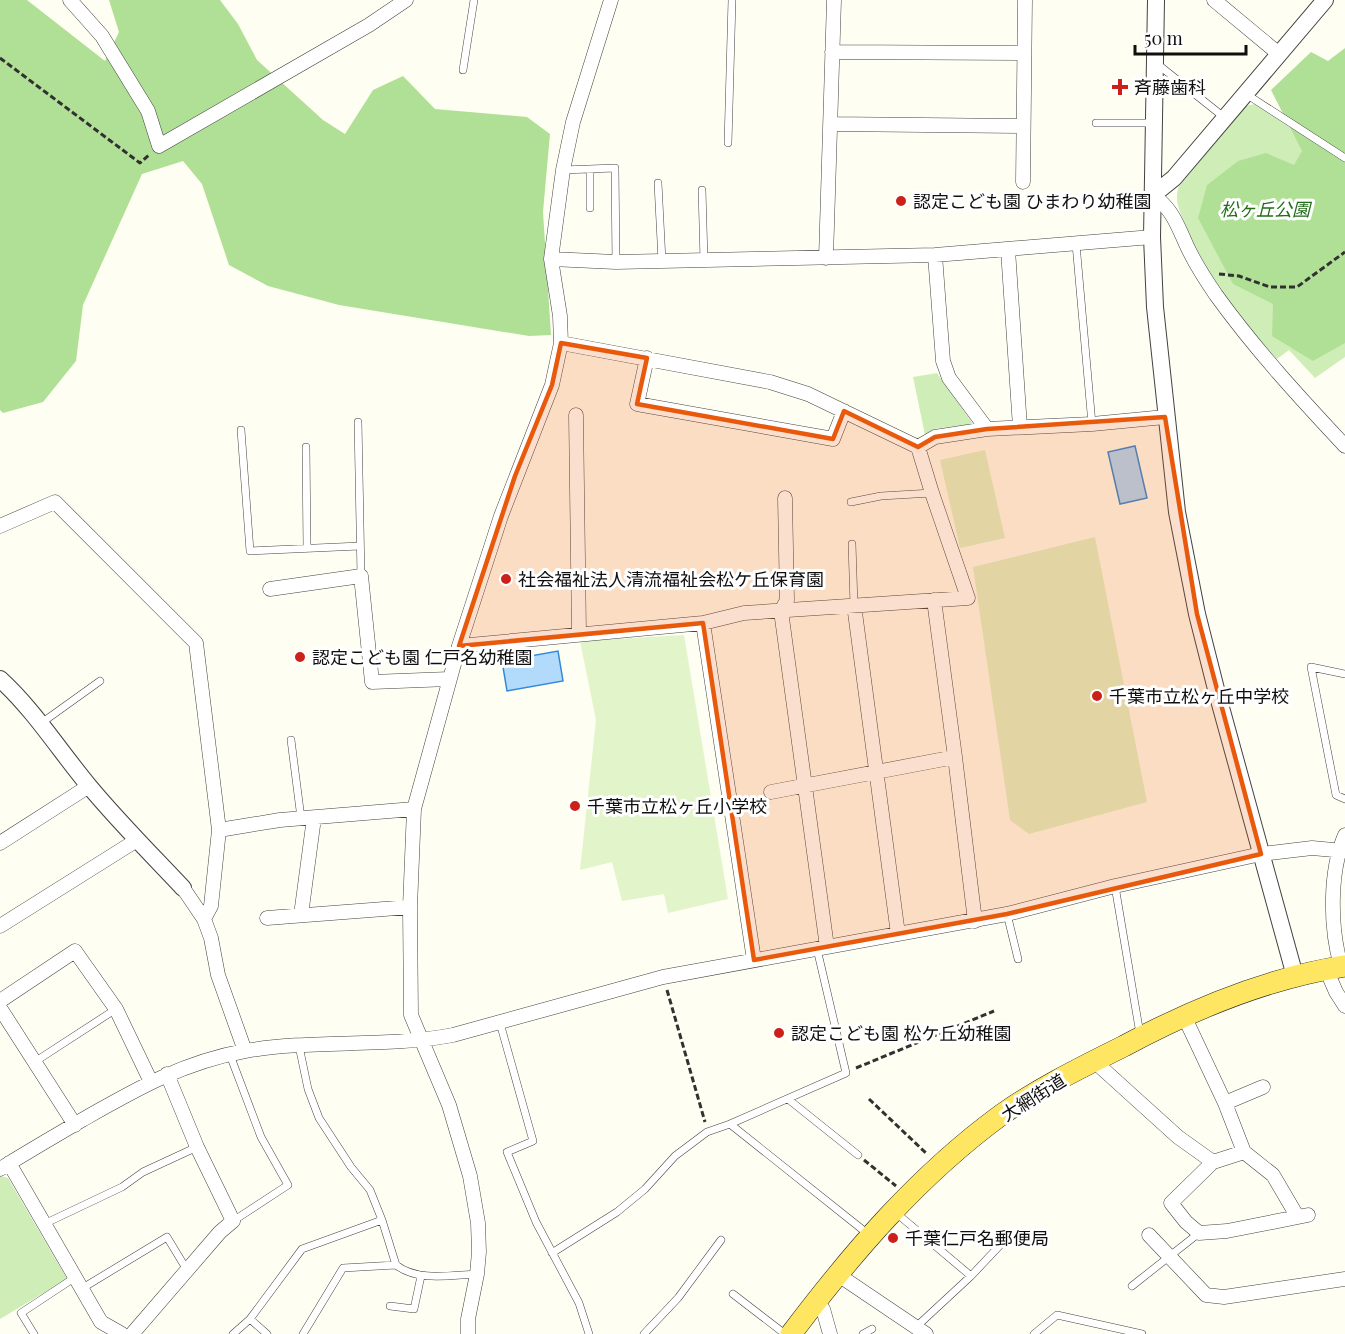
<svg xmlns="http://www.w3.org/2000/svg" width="1345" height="1334" viewBox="0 0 1345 1334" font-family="'Playfair Display','Noto Sans JP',serif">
	<rect width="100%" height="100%" fill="#fffef2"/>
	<path fill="#cfeeb7" d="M1255,104L1345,164V357L1315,378L1289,350L1277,359C1240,320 1204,272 1184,221C1179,209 1174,200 1179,186L1245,106Z
		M937,373L973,424L934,429L925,435L913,377Z
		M0,1176L8,1178L67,1279L0,1319Z"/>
	<path fill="#b0e095" d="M0,0H27L105,61L119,32L109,0H220L238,24L257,60L323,120L345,134L373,90L403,76L435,109L527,117L550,134L543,212L551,335L529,336L339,305L268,286L229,265L202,184L183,161L142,174L83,305L76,361L43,402L3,413L0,410Z
		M1345,48V343L1313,361L1272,336L1273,304L1233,284L1198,218L1207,185L1238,161L1266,153L1294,165L1302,151L1271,90L1311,52L1328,61Z"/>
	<path fill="#e2f4ca" d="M985,450L1005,538L960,548L940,460Z
		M1095,537L1147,802L1029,834L1010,820L973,567Z
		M684,635L728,899L668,913L664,894L622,901L612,862L580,870L596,720L580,641Z"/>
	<path fill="#b2dafb" stroke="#3288d9" stroke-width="1.5" d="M1135,446L1147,498L1120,504L1108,452Z
		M558,651L563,681L507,691L502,661Z"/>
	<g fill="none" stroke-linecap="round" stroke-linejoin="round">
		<g stroke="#424242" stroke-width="8">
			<path id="service" d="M1156,63L1225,118
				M463,70L474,0
				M1246,94L1345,158
				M1096,123H1154
				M728,143L732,0
				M590,169V208
				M563,170L615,168L616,262
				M658,183L662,261
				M702,190L704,260
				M1076,244L1092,424
				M358,422L361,576
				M241,430L250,551L360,546
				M306,447L307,548
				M851,502L881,496L932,493
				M852,544L854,605
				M1345,674L1311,667L1336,795L1345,799
				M40,724L100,681
				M291,740L301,818
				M1115,886L1140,1034
				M1007,914L1018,959
				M500,1023L533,1141L507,1152L536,1222L579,1303L589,1334
				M299,1046L308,1089L319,1118L351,1167L370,1190L382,1220L396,1265
				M230,1055L261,1137L288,1185L233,1221
				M36,1061L116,1009
				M788,1099L858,1155
				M730,1124L863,1230
				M895,1212L971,1276
				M44,1224L122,1187L143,1172L197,1147
				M552,1253L617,1212L645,1189L675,1156L707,1132L730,1124L846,1073L817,949
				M1132,1286L1199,1233
				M81,1289L167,1237L187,1270
				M733,1294L785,1334
				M390,1306L414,1309L421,1276
				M250,1319L267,1334
				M916,1327L971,1276L1004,1241
				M34,1334L21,1313L74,1278
				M233,1334L250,1319L302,1249L382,1220
				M303,1334L343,1268L396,1265C418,1282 451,1275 477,1274
				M644,1334L678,1298L721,1240
				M863,1334L872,1329
				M1034,1334L1057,1315L1142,1334"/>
		</g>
		<g stroke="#424242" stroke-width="15">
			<path id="minor" d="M70,0L102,36L148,111L159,146L369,25L406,0
				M1214,0L1279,54
				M832,52L1024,53
				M830,124L1023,126
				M1023,182L1025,0
				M1153,195C1172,209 1177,224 1186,244C1194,262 1205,279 1216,295C1255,349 1300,398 1345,446
				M1008,250L1020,427
				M935,255L943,361L949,378L987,429
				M826,258L834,0
				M551,259L616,262L935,255L1152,237
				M561,343L770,382L808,394L918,447L935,437L987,429L1092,424L1165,417
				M647,358L637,404L833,439L844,411
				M576,415L579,633
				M785,498L787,600L781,611L827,947
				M0,526L55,502L196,643L219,830L211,906L204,919
				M270,589L361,576L372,682L449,679
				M934,600L955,757L975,921
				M854,605L898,934
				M703,623L754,960
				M459,646L703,623L744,613L968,598L932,493L918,447
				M771,792L955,757
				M219,830L280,820L414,809
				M0,843L89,786
				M183,888L204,919L211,938L218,975L245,1051
				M301,915L314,818
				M267,918L410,907
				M0,926L137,840
				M1341,966C1330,928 1329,872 1345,835
				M1326,969L1336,992L1345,1006
				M0,1001L75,951L116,1009L151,1082
				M0,1008L75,1125
				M1184,1016L1225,1103L1244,1152L1273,1175L1297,1216
				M1094,1061L1178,1137L1213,1162
				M1225,1103L1263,1087
				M1244,1152L1213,1162L1171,1203L1186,1222L1199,1233L1227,1231L1308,1215
				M9,1163L101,1322L122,1334
				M0,1169C27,1152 55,1136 82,1120C135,1090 183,1062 245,1051C314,1039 385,1048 453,1035L663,977L1007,914L1115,886L1261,854L1312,848L1345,851
				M1149,1235L1206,1295L1224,1297L1345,1279
				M837,1274L926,1334
				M814,1304L823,1309L830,1334
				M132,1334L220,1232L233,1221L197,1147L167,1074
				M468,1334V1319L477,1274L479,1252L478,1223L470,1176L449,1105L411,1015L410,907L414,809L459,646L501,516L552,385L561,343L560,316L551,259L563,170L573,122L611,0"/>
		</g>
		<g stroke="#424242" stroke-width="18">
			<path id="tertiary" d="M1156,0L1152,237L1155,307L1177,512L1197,614L1217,693L1295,976
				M1153,195L1174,178L1325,0
				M0,679C34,710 59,750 89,786C118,821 151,854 183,888"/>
		</g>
		<g stroke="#202020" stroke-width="22">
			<path id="primary" d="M791,1334C853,1252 918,1176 1001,1115C1039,1088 1082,1067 1124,1046C1193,1009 1267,978 1345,966"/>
		</g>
		<path stroke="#313131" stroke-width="3" stroke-dasharray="6 3" stroke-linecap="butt" d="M0,58L140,163L149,155
			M1219,274L1239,276L1270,287H1297L1345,252
			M667,990L705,1122
			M856,1068L994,1011
			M869,1099L927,1154
			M864,1160L896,1186"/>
		<use href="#service" stroke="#fff" stroke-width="7"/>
		<use href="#minor" stroke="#fff" stroke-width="14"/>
		<use href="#tertiary" stroke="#fff" stroke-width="16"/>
		<use href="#primary" stroke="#ffe662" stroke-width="21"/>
	</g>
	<path fill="#e8590c" fill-opacity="0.2" stroke="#e8590c" stroke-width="4.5" stroke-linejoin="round" d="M561,343L647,358L637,404L833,439L844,411L918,447L935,437L987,429L1165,417L1197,614L1261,854L1007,914L754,960L703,623L459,646L515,476L552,385Z"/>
	<g fill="#cc211a" stroke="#fff" stroke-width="2">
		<path d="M1117 78h6v6h6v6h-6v6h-6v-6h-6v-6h6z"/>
		<circle cx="901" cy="201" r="6"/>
		<circle cx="506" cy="579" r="6"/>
		<circle cx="300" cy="657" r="6"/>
		<circle cx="1097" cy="696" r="6"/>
		<circle cx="575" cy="806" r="6"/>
		<circle cx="779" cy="1033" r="6"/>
		<circle cx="893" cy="1238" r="6"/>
	</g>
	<g text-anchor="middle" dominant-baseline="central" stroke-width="6" stroke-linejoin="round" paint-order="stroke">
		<g font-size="18" fill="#0f0f0f" stroke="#fff" text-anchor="start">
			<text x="1134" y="87">斉藤歯科</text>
			<text x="913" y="201">認定こども園 ひまわり幼稚園</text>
			<text x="518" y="579">社会福祉法人清流福祉会松ケ丘保育園</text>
			<text x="312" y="657">認定こども園 仁戸名幼稚園</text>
			<text x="1109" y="696">千葉市立松ヶ丘中学校</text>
			<text x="587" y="806">千葉市立松ヶ丘小学校</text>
			<text x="791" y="1033">認定こども園 松ケ丘幼稚園</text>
			<text x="905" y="1238">千葉仁戸名郵便局</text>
		</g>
		<g font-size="18" font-style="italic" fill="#236e19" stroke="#fff">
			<text x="1265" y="209">松ヶ丘公園</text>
		</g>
		<g font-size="18" fill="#0f0f0f" stroke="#fff">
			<text transform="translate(1033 1097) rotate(-32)">大網街道</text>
		</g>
	</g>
	<path d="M1135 45v9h111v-9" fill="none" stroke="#0f0f0f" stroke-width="3"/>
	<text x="1144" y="45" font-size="18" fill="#0f0f0f" stroke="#ffffff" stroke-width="4.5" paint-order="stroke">50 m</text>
</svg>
